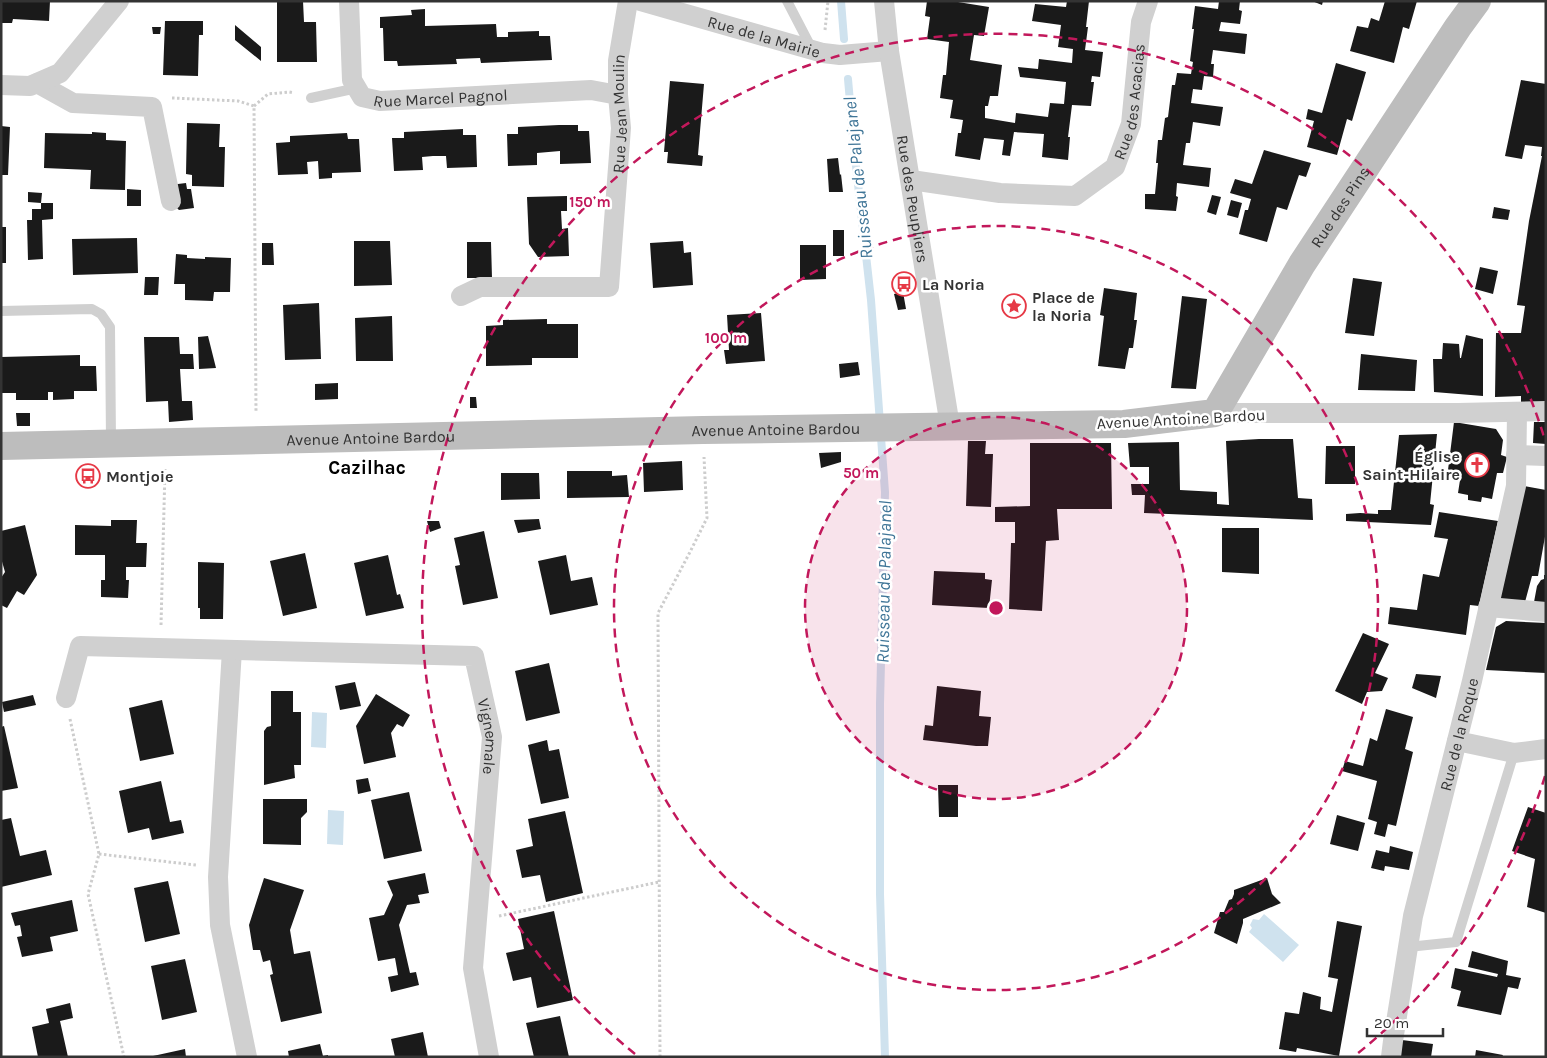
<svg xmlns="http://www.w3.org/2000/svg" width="1547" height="1058" viewBox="0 0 1547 1058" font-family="Karla,sans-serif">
	<rect width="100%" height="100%" fill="#fff"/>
	<path fill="#cfe2ee" d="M312,712L327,713L326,748L311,747Z
		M328,810L344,811L343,845L327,844Z
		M1264,914L1299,945L1283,962L1249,932L1252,928L1250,925L1253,919L1259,920Z"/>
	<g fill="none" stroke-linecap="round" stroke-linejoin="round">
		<path stroke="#cfe2ee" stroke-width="8" d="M841,1L844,39
			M848,79L854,148L871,300L885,492L880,704V894L885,1057"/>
	</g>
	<path fill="#1a1a1a" d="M1,1H50L49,21L13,19L12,23H1Z
		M277,1H303L304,22H316L317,62H277Z
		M927,1H958V2L989,7L984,36L974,35L970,60L1002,65L998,96H990L988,106H985V118L1015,123L1016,113L1048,117L1050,103L1064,104L1066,82L1020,77L1018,67L1038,69L1039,59L1072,63L1073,49L1058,47L1061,25L1032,21L1035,4L1066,7L1067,1H1089L1086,27H1088L1085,50L1103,52L1100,77L1092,76L1091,82H1094L1091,106L1072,105L1068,137H1070L1068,160L1042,157L1044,134L1014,132L1010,156L1002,155L1004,140L984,138L980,160L955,156L958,133H961L963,120L950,118L953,100L940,98L943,75H946L949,42L927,39L930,17L925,16Z
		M1219,1H1240L1239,10L1242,11L1240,24L1221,22L1219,31L1247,34L1245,54L1213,50L1211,64H1214L1213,77L1204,76L1202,90L1193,89L1191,103L1223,107L1220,126L1193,122L1190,143H1186L1183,165L1211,168L1209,187L1177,183L1176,196L1178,197L1176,211L1145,209V194H1155L1158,163H1156L1158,140H1162L1165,118L1168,117L1172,85H1175L1177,73L1191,74L1193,62L1190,61L1194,29H1192L1195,6L1218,9Z
		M1312,1H1323L1322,5Z
		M1385,1H1417L1409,29L1403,27L1394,63L1350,51L1357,26L1368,28L1371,18L1379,21Z
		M425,9V26L496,24L497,37H508V32L539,31V36H550L552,60L481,63L480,58L456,59L457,64L398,66L397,61H384L383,28H380V17L412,15L411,10Z
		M165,21H203V35H199L198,76L163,75Z
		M235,25L261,47V61L235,40Z
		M152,27H161L160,34H153Z
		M1336,63L1366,72L1352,121L1347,119L1337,155L1307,147L1314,121L1306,119L1308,109L1322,113Z
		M1521,80L1546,84V402H1521V396L1495,397L1496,333H1521L1525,306L1517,305L1529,221L1542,156H1541L1542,147L1525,145L1522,159L1505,156Z
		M670,81L704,84L698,155L703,156L702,166L667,163L668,152H664Z
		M187,123L220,124L219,147H225L224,187L192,186V175L186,174Z
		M559,125H578V131H589L591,163L560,164V151L537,153V165L508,166L507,134H518V127Z
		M1,126L10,127L8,175H1Z
		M463,129V135H476L477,167L447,168L446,156H433L422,157L423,170L394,171L392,138H404V132Z
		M92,132L106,133V140L126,141L125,190L90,189L91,170L44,168L45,133L92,134Z
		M347,133L348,139H359L361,172L332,173V178L319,179L318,161L307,162L308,174L278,175L276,143L290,142V136Z
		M1264,150L1311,163L1306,177L1299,175L1287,210L1277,207L1267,242L1239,234L1245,210H1248L1251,199L1230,193L1235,179L1252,184Z
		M838,158L840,175L841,174L843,192H829L827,159Z
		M186,183L187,189H191L194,208L179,210L174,205L170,185Z
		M127,189L141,190V206H127Z
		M28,192L42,193L41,203L28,202Z
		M1212,195L1221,197L1216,215L1207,212Z
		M567,196V211H561L562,229L568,228L569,256L538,257L529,244L527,197Z
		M1231,200L1242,203L1238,218L1227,215Z
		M41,203H53V219L42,220L43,259L28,260L27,220H32V209H41Z
		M1494,207L1510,210L1508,220L1492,218Z
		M1,227H6V263H1Z
		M833,230H844V256H833Z
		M137,238L138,273L73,275L72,239Z
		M354,241H390L392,285L354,286Z
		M683,241L684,253L691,252L693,285L653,288L650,243Z
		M467,242H491L492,278H467Z
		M262,243H273L274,265H262Z
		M800,245H826V279L800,280Z
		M176,254L187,255V258L205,259V257L231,258L230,292H214L213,301L185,300V284H174Z
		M1480,267L1498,271L1493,294L1475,289Z
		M145,277H159L158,295H144Z
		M1353,278L1382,282L1374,336L1345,333Z
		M1104,288L1137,293L1134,320H1137L1133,348H1129L1125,369L1098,366L1104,316L1100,315Z
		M903,292L906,309L898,310L894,294Z
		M1182,296L1207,299L1196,389L1171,388Z
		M319,303L321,359L285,360L283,305Z
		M761,313L765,361L726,364L724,350H729L727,315Z
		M392,316L393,361H356L355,318Z
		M547,319V324H578V358H532V365L486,366V326L503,325V320Z
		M1466,335L1483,339V396L1434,392L1433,359H1442L1443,343L1459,344L1460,358H1461Z
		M208,336L216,368L199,369L198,337Z
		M144,337H179L180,354H193L194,369H180L182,401H192L193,420L169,422L168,401L146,402Z
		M1361,354L1417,360L1415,391L1358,390Z
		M80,355V366H96L97,391H74V399L53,400V392H48V400H16V393H1V357Z
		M858,362L860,375L840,378L839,364Z
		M338,383V399L315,400V384Z
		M470,397H476L477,408H470Z
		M16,413H30V426H17Z
		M1454,422L1496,429L1503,440L1501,455L1507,457L1503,473H1497L1492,499L1482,497L1481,502L1468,500V495L1458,493L1460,480L1447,478Z
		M1534,422H1546V444L1533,443Z
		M1437,434L1430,504L1434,505L1431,525L1346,521V514L1360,513L1378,514V510H1391L1399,435Z
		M1259,439H1293L1298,498L1312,499L1313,520L1144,513L1145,495H1132L1131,484H1149V467H1130L1128,443L1179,442L1180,490L1217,492V504L1229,505L1226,441Z
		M968,441H986L985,454H993L991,507L966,506Z
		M1030,443H1111L1112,509H1057L1059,540L1046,541L1042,611L1009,609L1011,543H1015V522H995V507L1030,506Z
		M1326,446H1355V484H1325Z
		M841,452V462L821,468L819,453Z
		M682,461L683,490L644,492L643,463Z
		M567,471H612V476L627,475L629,497L567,498Z
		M501,473H539L540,499L501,500Z
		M1524,486L1546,490V531L1538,576H1532L1525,602L1499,599Z
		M1439,512L1498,521L1479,606L1470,605L1466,635L1388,624L1390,607L1417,610L1423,574L1439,577L1448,539L1434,537Z
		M539,519L541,529L518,533L514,520Z
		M111,520H137L136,543H147L146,567H126V580H129L128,598L101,597V580H105V555H75V525L111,526Z
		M427,521H439L441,528L430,532Z
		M25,525L37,575L24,595L17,591L7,608L1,605V578L5,572L1,558V531Z
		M1222,528H1259V574L1222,572Z
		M484,531L498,598L463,605L455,566L460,565L454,538Z
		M305,553L317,608L283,616L270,561Z
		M388,555L397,595L400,594L404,608L366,616L354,563Z
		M566,555L571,581L592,577L598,605L550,615L538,561Z
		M198,562L224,563L223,619H200V608H198Z
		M934,571L985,573V579L992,580L989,608L932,605Z
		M1544,575H1546V603L1534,602L1537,586L1541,580L1544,579Z
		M1506,621L1546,623V673L1486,670L1496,627Z
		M1363,633L1389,644L1375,673L1388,678L1382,691L1367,692L1362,704L1335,691Z
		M549,663L560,713L526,721L515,671Z
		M1416,674L1441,676L1436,698L1412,688Z
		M355,682L361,706L340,710L335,686Z
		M937,686L981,691L979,716L991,717L988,746H976L923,740L925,725L933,726Z
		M271,691H293V712H301V765H294L295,778L264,785V731L267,727L271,726Z
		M376,694L410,715L403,727L397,724L391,733L396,757L364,764L356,726Z
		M33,695L36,705L4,712L2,702Z
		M162,700L174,754L140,761L129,708Z
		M1386,709L1413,717L1405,749L1413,752L1396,826L1388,824L1385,837L1374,834L1377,822L1368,819L1377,781L1342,771L1345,761L1363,766L1370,738L1377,741Z
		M4,726L18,788L1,791V727Z
		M547,740L549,751L559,749L569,798L541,804L528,745Z
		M368,778L371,791L358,794L356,780Z
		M161,781L170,822L181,820L184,833L152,840L149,828L128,833L119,791Z
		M938,785H958V817H939Z
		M409,792L422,851L384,859L371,800Z
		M263,799H307V812L301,818V845L263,844Z
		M1528,807L1546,813V913L1527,907L1535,859L1512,851Z
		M565,811L583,893L546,902L540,875L522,878L516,850L533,846L528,819Z
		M1337,815L1365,823L1358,851L1330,844Z
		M11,818L20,856L46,850L52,875L1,887V820Z
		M1390,846L1413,852L1409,870L1385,866L1384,871L1371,868L1376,850L1389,853Z
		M425,873L429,893L418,895L420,903L407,905L399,925L410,973L416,972L419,985L391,992L388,977L398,975L395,958L378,961L369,918L384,915L393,895L387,881Z
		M264,878L304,890L290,930L294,954L310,951L322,1013L281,1022L270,975L273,974L270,960L263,962L260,950H253L249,925Z
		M1267,878L1272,894L1281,903L1243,919V923L1237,944L1214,933L1220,912H1224L1229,900L1232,899L1234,894V890Z
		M168,881L180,934L145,942L134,888Z
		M72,900L78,931L50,937L53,951L22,957L17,937L22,936L20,925L15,926L11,913Z
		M554,911L573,1000L537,1008L531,977L513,981L506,953L524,949L518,919Z
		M1337,921L1362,926L1339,1056L1297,1048L1296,1052L1279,1049L1285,1012L1299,1014L1303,992L1321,997L1320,1009L1332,1012L1338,979L1328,977Z
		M1472,951L1508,961L1506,975L1521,978L1518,989L1508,987L1501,1015L1457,1006L1461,991L1451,988L1455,968L1497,977L1498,974L1468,967Z
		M185,959L197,1012L162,1020L151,966Z
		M70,1003L73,1018L60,1021L68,1057H38L32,1027L49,1023L46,1009Z
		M560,1016L569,1057H534L526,1023Z
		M423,1032L428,1057H395L391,1039Z
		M1402,1040L1433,1044L1431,1057H1399Z
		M320,1044L323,1056L328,1055V1057H289L288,1051Z
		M185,1049L186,1057H154L153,1056Z
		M1476,1050L1503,1055L1502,1057H1475Z"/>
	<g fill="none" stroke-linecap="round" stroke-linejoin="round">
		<path stroke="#cdcdcd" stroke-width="3" stroke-dasharray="2.5 2.5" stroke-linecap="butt" d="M825,30L828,1
			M172,98L238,101L254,106L256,413
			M254,106L268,94L289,92L294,93
			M161,625L165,469
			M70,719L99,854L88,894L124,1057
			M99,854L196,865
			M499,916L659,882
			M660,1057L658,613L690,552L707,518L704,457"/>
		<path stroke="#d0d0d0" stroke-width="10" d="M787,1L812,49
			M311,98L357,88
			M1,311L92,309L101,314L110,327L111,442
			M1408,947L1456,942L1514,753"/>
		<g stroke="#d0d0d0" stroke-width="20">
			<path id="s1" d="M349,1L352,80L362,97L380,101L591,90L618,95"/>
			<path id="s2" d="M640,1L823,53L840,55L889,51"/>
			<path id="s3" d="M884,1L889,51L950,426"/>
			<path d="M37,83L73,103L152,107L171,201"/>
			<path d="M1,85L30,86L60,73L119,1"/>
			<path id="s4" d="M911,180L1000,193L1075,196L1115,167L1131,124L1141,22L1148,1"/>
			<path id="s5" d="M461,296L480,287H609L621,128L618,95V61L628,1"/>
			<path d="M1215,413H1458L1546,411"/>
			<path d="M1516,455L1546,456"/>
			<path d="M1488,607L1546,612"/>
			<path d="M232,650L218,877L220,925L247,1057"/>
			<path id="s6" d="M66,698L80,646L474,656L492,737L473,968L489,1057"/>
			<path d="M1457,741L1514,753L1546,749"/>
			<path id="s7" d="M1391,1057L1393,1041L1413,916L1472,681L1516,486L1517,412"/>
		</g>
		<path stroke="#bdbdbd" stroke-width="28" id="s8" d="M1,446L703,430L1124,424L1215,413L1302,264L1458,27L1477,1"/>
	</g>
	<circle cx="996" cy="608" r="191" fill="#c2185b" fill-opacity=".12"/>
	<g fill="none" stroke="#c2185b" stroke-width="2.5" stroke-dasharray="9 6">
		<circle cx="996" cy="608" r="191"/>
		<circle cx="996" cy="608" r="382"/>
		<path d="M1545 776A574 574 0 0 1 1357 1054M635 1054A574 574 0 1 1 1545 440"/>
	</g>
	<defs>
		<g id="bus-ring" transform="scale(1.25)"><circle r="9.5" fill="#fff" stroke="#e63946" stroke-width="1.5"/><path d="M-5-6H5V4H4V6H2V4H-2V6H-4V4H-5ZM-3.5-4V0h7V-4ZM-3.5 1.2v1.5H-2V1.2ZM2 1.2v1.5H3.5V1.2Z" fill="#e63946"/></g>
		<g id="sight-ring" transform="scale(1.25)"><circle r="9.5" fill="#fff" stroke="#e63946" stroke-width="1.5"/><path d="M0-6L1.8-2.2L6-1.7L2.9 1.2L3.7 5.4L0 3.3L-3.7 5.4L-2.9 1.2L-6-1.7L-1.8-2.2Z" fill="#e63946"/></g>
		<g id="church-ring" transform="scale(1.25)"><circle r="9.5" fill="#fff" stroke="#e63946" stroke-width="1.5"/><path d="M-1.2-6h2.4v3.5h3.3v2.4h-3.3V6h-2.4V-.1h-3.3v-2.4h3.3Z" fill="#e63946"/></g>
	</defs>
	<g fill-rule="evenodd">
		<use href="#bus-ring" x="904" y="284"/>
		<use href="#sight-ring" x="1014" y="306"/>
		<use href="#church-ring" x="1477" y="465"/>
		<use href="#bus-ring" x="88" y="476"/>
	</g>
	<g text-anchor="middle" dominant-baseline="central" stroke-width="5" stroke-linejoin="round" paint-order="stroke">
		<g font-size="16" fill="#333" stroke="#fff">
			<text stroke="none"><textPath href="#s2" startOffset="129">Rue de la Mairie</textPath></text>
			<text stroke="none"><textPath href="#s1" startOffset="178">Rue Marcel Pagnol</textPath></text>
			<text stroke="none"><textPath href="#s4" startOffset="282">Rue des Acacias</textPath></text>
			<text stroke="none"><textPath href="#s5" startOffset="324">Rue Jean Moulin</textPath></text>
			<text stroke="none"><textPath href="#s3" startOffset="200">Rue des Peupliers</textPath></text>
			<text stroke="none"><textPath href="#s8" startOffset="1456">Rue des Pins</textPath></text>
			<text transform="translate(1181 419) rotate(-3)">Avenue Antoine Bardou</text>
			<text stroke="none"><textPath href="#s8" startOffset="775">Avenue Antoine Bardou</textPath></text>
			<text stroke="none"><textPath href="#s8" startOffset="370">Avenue Antoine Bardou</textPath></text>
			<text stroke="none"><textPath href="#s7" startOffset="330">Rue de la Roque</textPath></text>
			<text stroke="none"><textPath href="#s6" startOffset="530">Vignemale</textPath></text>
		</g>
		<g font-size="16" font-weight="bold" fill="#333" stroke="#fff" text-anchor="start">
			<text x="922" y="284">La Noria</text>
			<text x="1032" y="297">Place de<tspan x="1032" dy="18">la Noria</tspan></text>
			<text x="1460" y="456" text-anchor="end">Église<tspan x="1460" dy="18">Saint-Hilaire</tspan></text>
			<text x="106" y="476">Montjoie</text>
		</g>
		<g font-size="18" font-style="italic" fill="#3f7597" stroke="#fff">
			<text transform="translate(858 178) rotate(-96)">Ruisseau de Palajanel</text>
			<text transform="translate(884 582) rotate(-89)">Ruisseau de Palajanel</text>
		</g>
		<g font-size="19" font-weight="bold" fill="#000" stroke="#fff">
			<text x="367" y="468">Cazilhac</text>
		</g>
	</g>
	<circle cx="996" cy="608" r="8" fill="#c2185b" stroke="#fff" stroke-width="2.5"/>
	<g font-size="15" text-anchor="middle" font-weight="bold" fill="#c2185b" stroke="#fff" stroke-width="5" stroke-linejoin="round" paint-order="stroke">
		<text x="590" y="207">150 m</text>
		<text x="726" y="343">100 m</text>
		<text x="861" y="478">50 m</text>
	</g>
	<rect width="1547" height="1058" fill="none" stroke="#333333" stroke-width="5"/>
	<path d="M1367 1028v8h76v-8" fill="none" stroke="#333333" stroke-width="2.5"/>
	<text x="1374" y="1028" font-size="15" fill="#333333" stroke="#ffffff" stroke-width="4" paint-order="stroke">20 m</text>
</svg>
